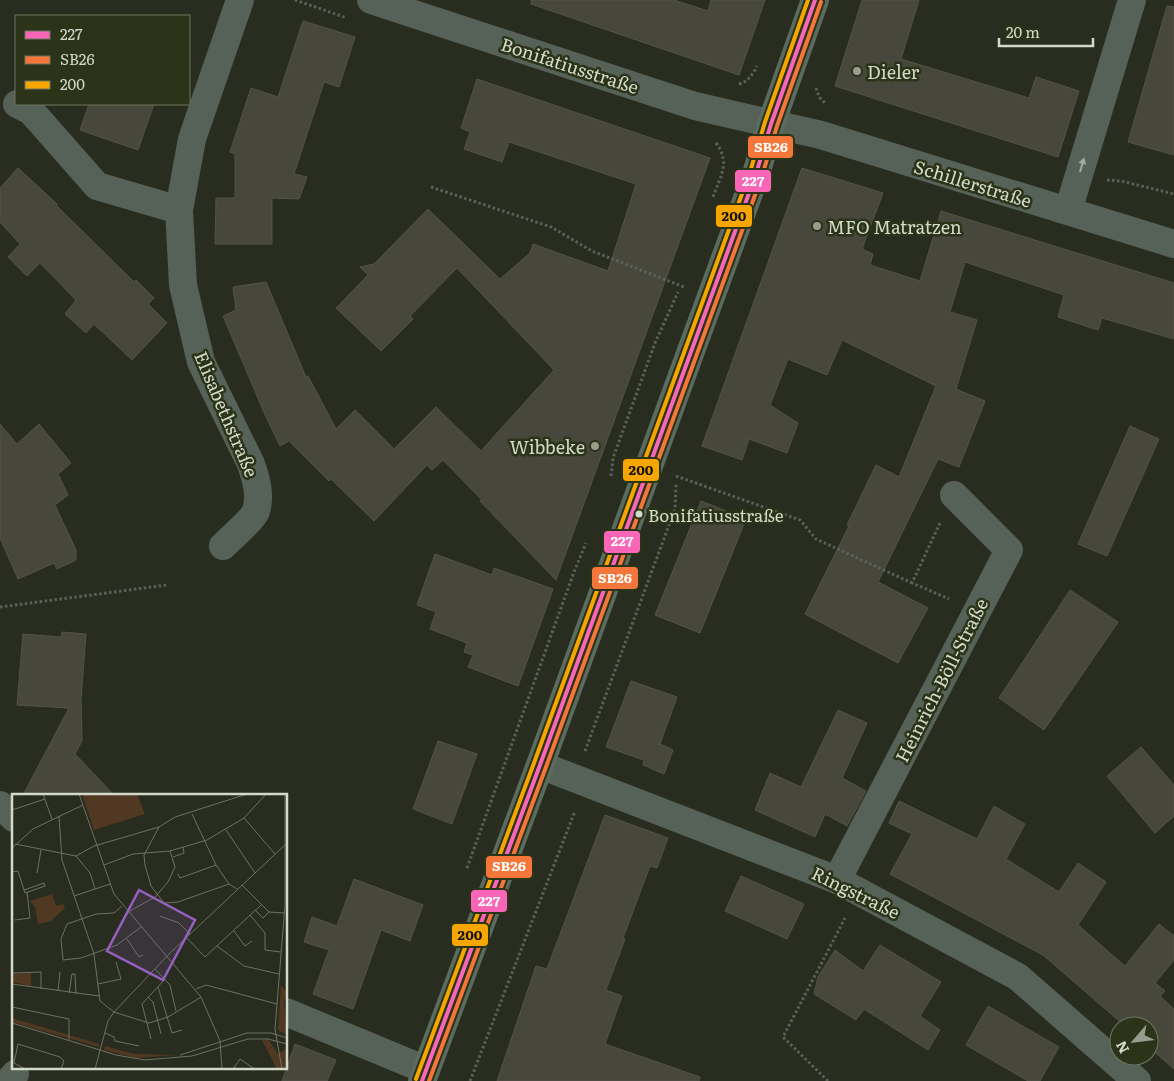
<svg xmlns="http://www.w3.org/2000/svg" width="1174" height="1081" viewBox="0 0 1174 1081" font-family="Literata,serif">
	<rect width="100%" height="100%" fill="#292d1f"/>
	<path fill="#47473c" stroke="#545348" d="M531,0H674L708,11L711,0H765L739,75L531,4Z
		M862,0H919L901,59L1029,98L1036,77L1079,91L1058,157L835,86Z
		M1167,6L1174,7V155L1128,142Z
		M303,21L355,37L339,87L324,82L294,174L307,177L299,199L272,198V244H215L216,198H235V154L230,152L251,88L278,97Z
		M477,79L710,158L556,580L480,501L482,500L443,460L432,470L427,465L374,521L331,479L329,481L289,441L280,446L266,417L223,316L236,310L233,287L266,282L306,377L308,376L336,429L355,410L394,449L436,407L481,451L554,370L457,268L410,316L413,319L381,351L336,308L368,275L360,267L374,264L428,209L500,279L530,253L533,244L608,271L636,184L509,142L502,162L464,149L470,132L461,128Z
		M89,104H154L138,150L80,130Z
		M18,168L57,204L56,205L134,282L136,280L154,298L148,304L167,323L132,360L94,324L86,333L65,314L76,300L40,263L27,276L8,257L20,244L0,222V188Z
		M802,168L883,193L862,249L873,254L870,265L920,281L941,211L1174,283V339L1102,318L1098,330L1058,317L1064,295L965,262L950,312L977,320L956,389L985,401L959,467L938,459L878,582L928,608L898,663L805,614L849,526L847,525L876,465L899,477L936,386L842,340L827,375L788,359L770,405L798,423L787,453L749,439L742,460L702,446Z
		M0,424L17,444L39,424L71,463L58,474L68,495L55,505L76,550V560L57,569L54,563L18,579L0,538Z
		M1130,426L1159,439L1107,556L1078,544Z
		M701,501L746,519L700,633L655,615Z
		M435,554L492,575L494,568L553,589L518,686L468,667L473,655L464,652L467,643L430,629L436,612L417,605Z
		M1070,590L1118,622L1044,730L999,698Z
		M62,632L86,634L81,700L82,741L75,754L114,795H23L69,708L17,705L23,634L61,637Z
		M631,681L677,697L660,744L673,750L664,774L643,765L644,760L606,747Z
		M838,710L867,723L842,778L866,791L847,826L825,814L815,837L755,810L770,773L801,787Z
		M438,741L477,754L452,824L413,809Z
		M1141,747L1174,785V816L1155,833L1107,776Z
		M899,801L977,839L994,806L1025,824L1006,859L1059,892L1078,863L1106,882L1078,925L1125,966L1159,924L1174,936V960L1155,983L1165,991L1160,996L1174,1009V1069L1149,1047V1026H1125L1043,955L890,874L912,834L889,823Z
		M605,815L668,838L657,868L650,866L623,938L625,939L606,990L622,996L605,1044L700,1077L699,1081H497L536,966L547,969Z
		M741,876L804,904L787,939L725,911Z
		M354,879L423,905L410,941L381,930L353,1009L313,994L329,950L304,942L312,917L337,926Z
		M880,945L941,982L920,1016L940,1030L928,1050L864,1009L856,1020L814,994L818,977L835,950L863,971Z
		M988,1006L1059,1047L1040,1081H1028L966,1045Z
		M295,1044L336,1060L327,1081H282Z"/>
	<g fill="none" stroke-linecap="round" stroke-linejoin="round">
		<path stroke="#596258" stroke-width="3" stroke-dasharray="2.5 2.5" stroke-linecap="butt" d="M295,0L347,18
			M739,84C748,82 753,74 757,66
			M816,88L819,97L826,104
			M1107,180L1121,181L1174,194
			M431,187L551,227L592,251L684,287
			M713,197C720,177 731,163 716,143
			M611,476L613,458L655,343L678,292
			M676,476L800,520L816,539L912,583
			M940,523L912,583L949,599
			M0,607L167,585
			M585,751L675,509L676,484
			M467,868L574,572L586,543
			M470,1081L575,811
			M828,1081L783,1037L845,918"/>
		<path stroke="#566157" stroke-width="28" d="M371,0L695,106L821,135L1174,244
			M17,104L31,111L97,186L179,210
			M1068,211L1132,0
			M223,546C230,539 253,519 256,511C261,495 256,479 251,464L201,362L183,285L179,210L192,139L240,0
			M540,765L837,880L1018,977L1137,1081
			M0,805L14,818
			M837,880L1009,550L954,495
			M286,1012L426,1070
			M9,1081L15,1074"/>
		<path stroke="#5a6b5f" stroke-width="28" d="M422,1081L540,765L688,359L756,174L771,124L815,0"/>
		<g stroke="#2b3319" stroke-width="8">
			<path id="bus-1" d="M422,1081L540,765L756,174L771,124L815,0"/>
		</g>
		<g stroke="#2b3319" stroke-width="8">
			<path id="bus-2" d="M429,1081L546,767L762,176L777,126L821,2"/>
		</g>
		<g stroke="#2b3319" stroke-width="8">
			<path id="bus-3" d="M416,1079L534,763L750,172L765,122L808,0"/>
		</g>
		<use href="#bus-1" stroke="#fa66b7" stroke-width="4"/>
		<use href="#bus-2" stroke="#f5763a" stroke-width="4"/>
		<use href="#bus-3" stroke="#f7a600" stroke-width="4"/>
	</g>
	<defs><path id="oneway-solid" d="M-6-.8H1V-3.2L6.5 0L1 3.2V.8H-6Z" transform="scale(1.25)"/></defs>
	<use fill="#a2aa9c" href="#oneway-solid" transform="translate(1082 165) rotate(-74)"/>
	<g fill="#989d8e" stroke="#2b3319" stroke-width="2">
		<circle cx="857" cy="71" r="5"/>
		<circle cx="817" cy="226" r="5"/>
		<circle cx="595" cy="446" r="5"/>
	</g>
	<circle fill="#d4daca" stroke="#2b3319" stroke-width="2" cx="639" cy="514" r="4.5"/>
	<g text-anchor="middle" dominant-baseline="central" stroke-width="5" stroke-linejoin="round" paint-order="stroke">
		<g font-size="17" fill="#d4daca" stroke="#2b3319" text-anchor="start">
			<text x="648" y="514">Bonifatiusstraße</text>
		</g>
		<g font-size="18" fill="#d4daca" stroke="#2b3319">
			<text transform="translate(570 65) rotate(18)">Bonifatiusstraße</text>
			<text transform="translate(973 183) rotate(17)">Schillerstraße</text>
			<text transform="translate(227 414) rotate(67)">Elisabethstraße</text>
			<text transform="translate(941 680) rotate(-63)">Heinrich-Böll-Straße</text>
			<text transform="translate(856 892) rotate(26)">Ringstraße</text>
		</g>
		<g font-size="18" fill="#d4daca" stroke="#2b3319" text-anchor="start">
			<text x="867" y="71">Dieler</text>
			<text x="827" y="226">MFO Matratzen</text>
			<text x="585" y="446" text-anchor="end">Wibbeke</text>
		</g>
	</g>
	<g transform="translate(12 794)">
		<rect width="275" height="275" fill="#292d1f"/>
		<path d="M70,0H125L133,20L82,36ZM40,100L44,112L51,110L53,114L39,127L26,130L23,113L18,107ZM19,179V192L0,188V180ZM269,191L275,199L272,208L275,241L266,236ZM0,224L87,250V253L0,228ZM250,246H257L266,260L275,254V275H265ZM93,252L122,260L165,261L124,264L92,256Z" fill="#513822"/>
		<path fill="none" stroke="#6d7263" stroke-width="1" d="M31,0L40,25M67,0L102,100L189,203L208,247L210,275M0,16L33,5M180,20L204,71L217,90L225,95M47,22L50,66L82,160L88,207L102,218L137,229L156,223L189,203M232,24L263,60M147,33L132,61L133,71L139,92L152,109L166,108L217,90M214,36L243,79M3,50L64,62L82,52L147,33L163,23L235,0M0,54L21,35L71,11M64,62L78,79L83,95M161,63L172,59L171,53M92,71L121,60L158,57L195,46L232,24L254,0M0,78L6,77L13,99L33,92L32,89L12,96M25,79L29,56M166,80L168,84L204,71M230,91L257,118L272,119M62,102L98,90M110,112L102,119L84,120L55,130L49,145L51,166L69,164L105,151L129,133M243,116L251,124L257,118M116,118L143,103L156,88L163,73L158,57M238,121L253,139V156L269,158M148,122L167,129L178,140M3,126L18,124L15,98M222,137L233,152L240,147M174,143L193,163L249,111M115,145L127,163L131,161M205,152L232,172L267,180M143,175L158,191L164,217M0,179L29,178V195M0,190L87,202M86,190L109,185L104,168M146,193L160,239L170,236M184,195L194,191L265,210M46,197L48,178M57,199L60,180H63L64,200M136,203L141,208L149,240M0,213L57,225V246M0,229L104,261L133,266L180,262L236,245H256L275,250M93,239L102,243L103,247L127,252M139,245L130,210L153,185M168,261L235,239H259L275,244M13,275L2,269L6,250L48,263L52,267L49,275M83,275L96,227L102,218L158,159L275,49M221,275L228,265L241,274M270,275L263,235L273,111V0"/>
		<path fill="#9660c2" fill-opacity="0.15" stroke="#9660c2" stroke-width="2.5" d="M127,96L183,126L151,186L95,157Z"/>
		<rect width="275" height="275" fill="none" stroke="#d4daca" stroke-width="2.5"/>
	</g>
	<g stroke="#2b3319" stroke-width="2">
		<rect x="747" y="135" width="47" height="24" rx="5" fill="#f5763a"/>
		<rect x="734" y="169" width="38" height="24" rx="5" fill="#fa66b7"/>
		<rect x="715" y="204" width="38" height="24" rx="5" fill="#f7a600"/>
		<rect x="622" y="458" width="38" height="24" rx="5" fill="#f7a600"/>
		<rect x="603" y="530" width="38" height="24" rx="5" fill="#fa66b7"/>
		<rect x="591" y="566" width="48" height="24" rx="5" fill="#f5763a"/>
		<rect x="485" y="855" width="48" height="24" rx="5" fill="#f5763a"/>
		<rect x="470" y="889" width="38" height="24" rx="5" fill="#fa66b7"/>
		<rect x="451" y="923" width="38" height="24" rx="5" fill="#f7a600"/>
	</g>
	<g font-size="14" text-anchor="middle" font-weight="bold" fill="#fff">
		<text x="771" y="152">SB26</text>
		<text x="753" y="186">227</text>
		<text x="622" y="546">227</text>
		<text x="615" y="583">SB26</text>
		<text x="509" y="871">SB26</text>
		<text x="489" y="906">227</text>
	</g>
	<g font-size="14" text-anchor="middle" font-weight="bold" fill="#111">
		<text x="734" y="221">200</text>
		<text x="641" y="475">200</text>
		<text x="470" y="940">200</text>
	</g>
	<rect x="15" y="15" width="175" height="90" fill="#2b3319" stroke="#6f7660"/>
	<rect x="25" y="31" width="25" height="8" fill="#fa66b7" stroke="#6f7660"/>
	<text x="60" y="40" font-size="15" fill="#d4daca">227</text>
	<rect x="25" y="56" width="25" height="8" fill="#f5763a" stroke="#6f7660"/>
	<text x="60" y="65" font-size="15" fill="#d4daca">SB26</text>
	<rect x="25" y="81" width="25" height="8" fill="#f7a600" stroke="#6f7660"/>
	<text x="60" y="90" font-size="15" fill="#d4daca">200</text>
	<g transform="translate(1134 1041) rotate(242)"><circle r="24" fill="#2b3319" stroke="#6f7660"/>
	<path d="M0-4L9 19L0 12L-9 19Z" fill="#989d8e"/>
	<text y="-8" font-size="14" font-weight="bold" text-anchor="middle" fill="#d4daca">N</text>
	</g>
	<path d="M999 38v8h94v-8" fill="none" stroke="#d4daca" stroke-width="2.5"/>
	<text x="1006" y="38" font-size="15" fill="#d4daca" stroke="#2b3319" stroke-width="4" paint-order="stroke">20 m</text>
</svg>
